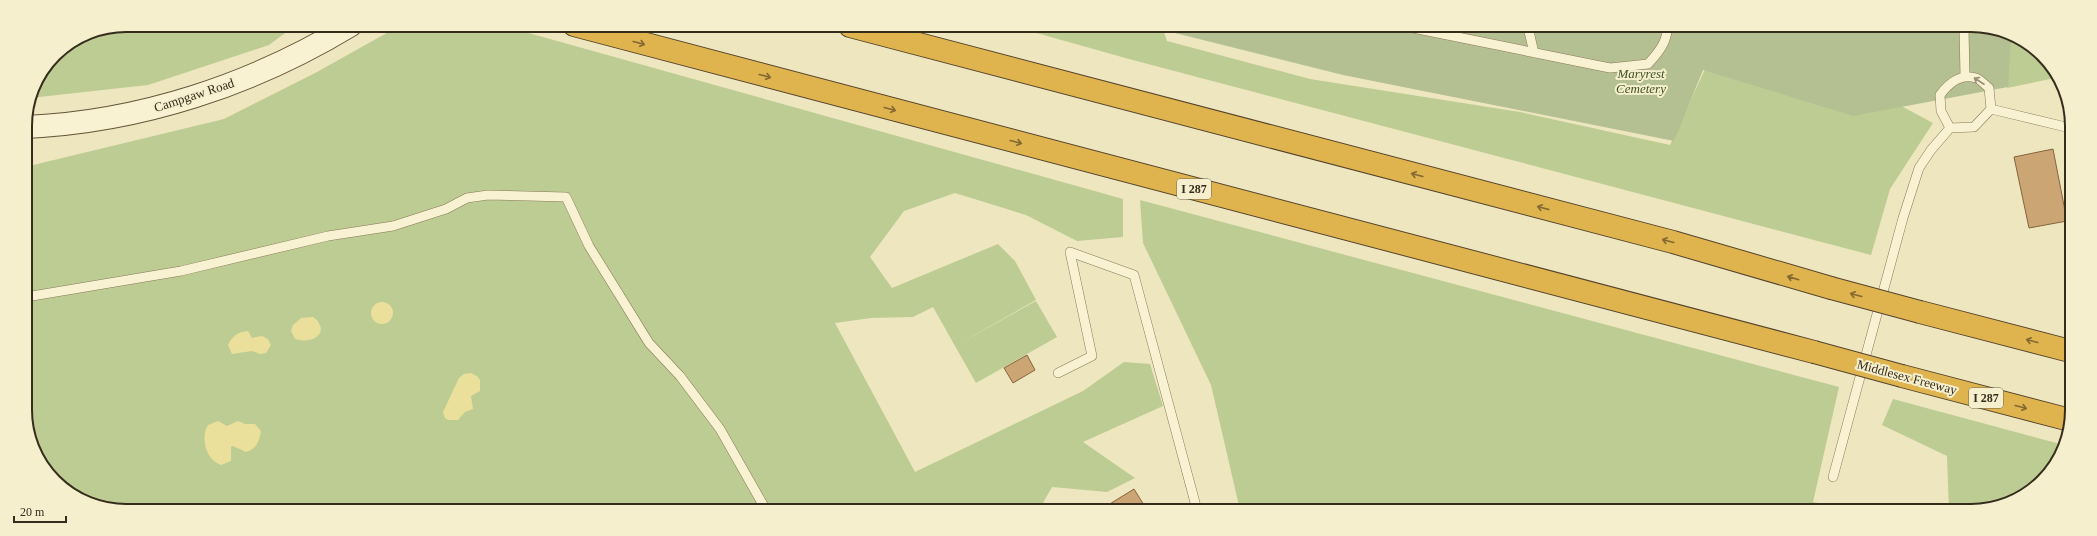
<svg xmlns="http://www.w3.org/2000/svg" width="2097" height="536" viewBox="0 0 2097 536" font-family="'Times New Roman',serif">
	<rect width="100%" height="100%" fill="#eee6bf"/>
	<path fill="#bdcc93" d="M126,25H296L269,45L148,85L30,98L33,87L55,55L88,33Z
		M401,25H500L1123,199V237L1077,241L1026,215L955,193L904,211L870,257L892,288L998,244L1015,261L1036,300L955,346L933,307L913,317L871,318L835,323L915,472L1083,391L1124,362L1150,364L1163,406L1083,442L1135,478L1107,492L1052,487L1039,510L106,509L55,481L27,430L25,167L224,119L317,72Z
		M1012,26H1162L1167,41L1310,79L1520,112L1670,145L1724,28L1836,71L1933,123L1890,189L1871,255L1129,59Z
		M2010,38L2042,55L2055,78L2007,88Z
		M1140,200L1839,387L1813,502L1859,511L1240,510L1211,385L1143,243Z
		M1036,301L1057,337L976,383L955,346Z
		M1893,399L2064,445C2044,498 2001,511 1949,511L1947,456L1882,425Z"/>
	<path fill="#eae09b" d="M371 313a11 11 0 1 1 22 0a11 11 0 1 1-22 0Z
		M313,317L317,320C318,322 321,326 321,329C320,341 303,342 295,339L291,331L293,325L301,318Z
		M248,331L252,338L262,336L268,339L271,345L266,353L260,354L252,351L232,354L228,345C232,336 238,332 248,331Z
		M471,373L477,376L480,380V391L471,396L473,409L465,412L458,420H448L445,418L443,412L459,378L464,374Z
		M218,421L227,426L238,421L245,424H255L261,431C259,442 257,448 246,452L233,446L231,447V461L221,465C206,460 200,438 208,425Z"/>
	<path fill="#b4c092" d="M1174,26L1991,27L2011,38L2008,87L1853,116L1703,70L1674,141L1343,75L1175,33Z"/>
	<path fill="#cca574" stroke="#85643d" d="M2053,149L2067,221L2029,228L2014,157Z
		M1027,355L1035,370L1013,383L1004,368Z
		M1134,489L1147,510H1100Z"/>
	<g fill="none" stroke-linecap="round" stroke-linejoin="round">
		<g stroke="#867757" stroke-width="10">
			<path id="service" d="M1403,26L1610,68L1648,64C1657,54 1668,42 1667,27
				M1528,27L1534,53
				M1964,27L1965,77
				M1991,109L2070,128
				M26,297L181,271L328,236L393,226L446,209L467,198L488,195L566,197L589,246L649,343L680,376L720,429L766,510
				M1058,373L1092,356L1070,252L1134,275L1197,510
				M1833,477L1903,218L1919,168L1931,150L1950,128L1974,127L1991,109L1989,88C1985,85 1980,79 1976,78C1961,73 1948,84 1940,95L1941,111L1950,128"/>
		</g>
		<g stroke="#68573b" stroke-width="24">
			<path id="secondary" d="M25,127C140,122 252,85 351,25"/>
		</g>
		<g stroke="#54442c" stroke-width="24">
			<path id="motorway" d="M574,25L1814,352
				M850,26L1673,242L1831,288
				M1920,312L2070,351
				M1902,376L2070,420"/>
		</g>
		<use href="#service" stroke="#f9f2d2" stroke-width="9"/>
		<use href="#secondary" stroke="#f9f2d2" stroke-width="22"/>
		<use href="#motorway" stroke="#dfb34e" stroke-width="22"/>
		<g stroke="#54442c" stroke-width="24" stroke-linecap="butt">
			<path id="motorway-bridge" d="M1831,288L1920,312
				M1814,352L1902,376"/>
		</g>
		<use href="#motorway-bridge" stroke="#dfb34e" stroke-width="22"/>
	</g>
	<defs><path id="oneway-shaft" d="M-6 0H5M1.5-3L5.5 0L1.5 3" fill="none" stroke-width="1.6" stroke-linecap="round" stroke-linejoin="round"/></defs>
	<g stroke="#826932">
		<use href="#oneway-shaft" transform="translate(639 43) rotate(15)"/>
		<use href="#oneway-shaft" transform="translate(765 76) rotate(15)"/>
		<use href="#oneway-shaft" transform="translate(890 109) rotate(15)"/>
		<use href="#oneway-shaft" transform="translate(1016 142) rotate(15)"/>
		<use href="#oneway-shaft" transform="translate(1417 175) rotate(-165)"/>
		<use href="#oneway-shaft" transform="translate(1543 208) rotate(-165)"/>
		<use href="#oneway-shaft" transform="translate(1668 241) rotate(-165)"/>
		<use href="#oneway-shaft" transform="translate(1793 278) rotate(-164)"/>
		<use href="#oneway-shaft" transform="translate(1856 295) rotate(-165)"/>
		<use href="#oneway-shaft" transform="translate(2032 341) rotate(-165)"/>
		<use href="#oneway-shaft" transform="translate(2021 407) rotate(15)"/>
	</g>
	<use stroke="#988f77" href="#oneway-shaft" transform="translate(1979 81) rotate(-147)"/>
	<g text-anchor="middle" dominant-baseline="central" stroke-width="4" stroke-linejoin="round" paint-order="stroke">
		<g fill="#f5efce" stroke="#6f6651" stroke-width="1">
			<rect x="1177" y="179" width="34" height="20" rx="3"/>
			<rect x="1969" y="388" width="34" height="20" rx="3"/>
		</g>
		<g font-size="12" font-weight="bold" fill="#362c1c">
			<text x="1194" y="189">I 287</text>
			<text x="1986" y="398">I 287</text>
		</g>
		<g font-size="13" font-style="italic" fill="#405222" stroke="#f5efce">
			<text x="1641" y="73">Maryrest<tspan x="1641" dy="15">Cemetery</tspan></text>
		</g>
		<g font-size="13" fill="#362c1c" stroke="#f5efce">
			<text transform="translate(194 95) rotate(-18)">Campgaw Road</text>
			<text transform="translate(1907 377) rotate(15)">Middlesex Freeway</text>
		</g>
	</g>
	<path d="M0 0H2097V536H0ZM126 32H1971A94 94 0 0 1 2065 126V410A94 94 0 0 1 1971 504H126A94 94 0 0 1 32 410V126A94 94 0 0 1 126 32Z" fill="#f5efce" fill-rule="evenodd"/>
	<path fill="none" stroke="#362c1c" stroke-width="2" d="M126 32H1971A94 94 0 0 1 2065 126V410A94 94 0 0 1 1971 504H126A94 94 0 0 1 32 410V126A94 94 0 0 1 126 32Z"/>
	<path d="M14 516v6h52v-6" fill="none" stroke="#362c1c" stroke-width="2"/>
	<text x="20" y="516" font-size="12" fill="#362c1c" stroke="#f5efce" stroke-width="3" paint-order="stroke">20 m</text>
</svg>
